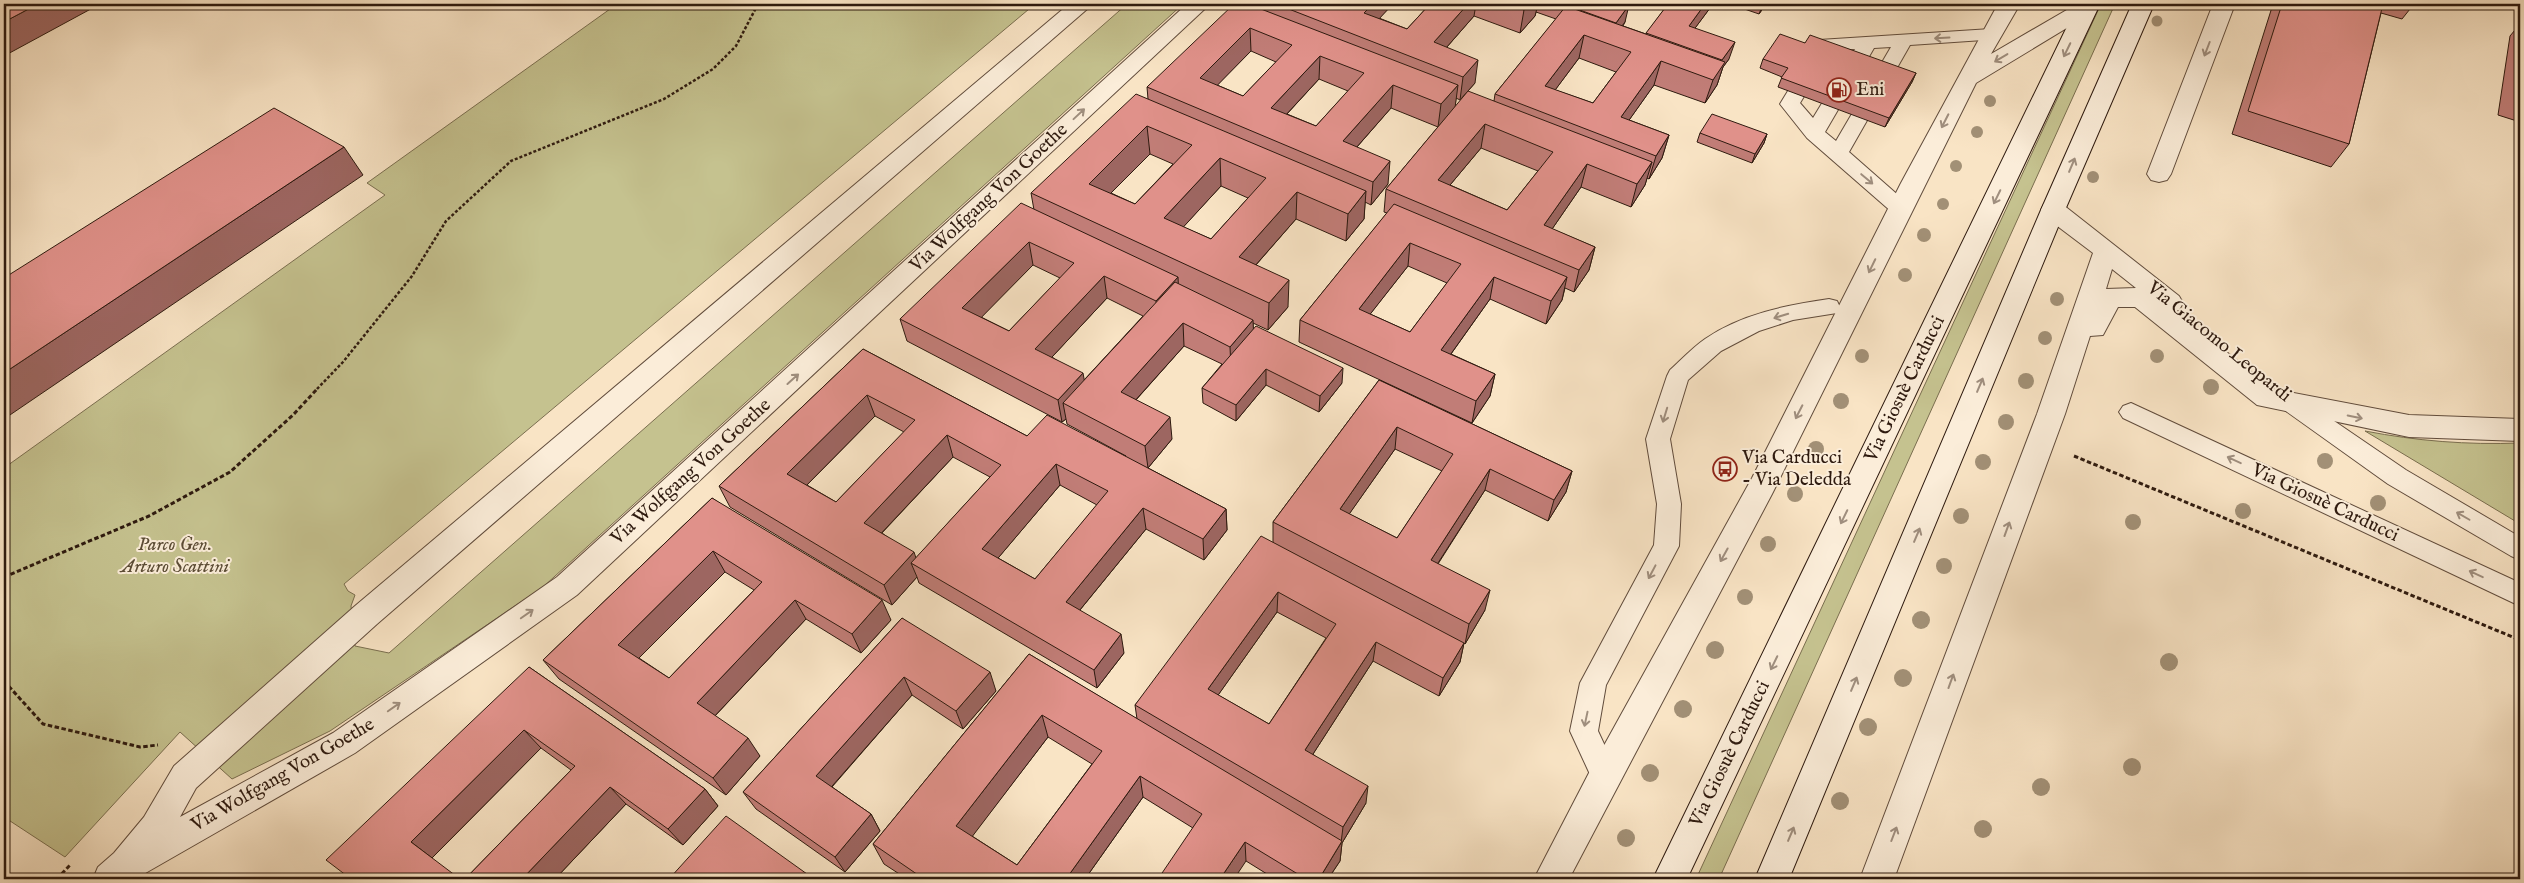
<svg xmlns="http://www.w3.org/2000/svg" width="2524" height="883" viewBox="0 0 2524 883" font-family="'IM FELL English',serif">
	<rect width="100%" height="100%" fill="#f9e4c5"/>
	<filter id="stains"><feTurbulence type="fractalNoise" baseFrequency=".004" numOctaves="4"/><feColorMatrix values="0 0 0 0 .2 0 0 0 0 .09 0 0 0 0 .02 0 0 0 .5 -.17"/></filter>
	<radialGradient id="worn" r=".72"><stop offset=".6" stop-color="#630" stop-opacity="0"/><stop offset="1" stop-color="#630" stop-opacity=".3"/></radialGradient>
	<path fill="#c5c28f" stroke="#7a6e4f" d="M617,4H1035L344,584L348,591L355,595L351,606L355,646L389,653L1127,4H1183L543,587L330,731L232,779L180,732L65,857L4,817V468L385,195L367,183Z
		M2101,4H2115L1719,879H1696Z
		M2365,431C2417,441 2467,445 2520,443V524Z"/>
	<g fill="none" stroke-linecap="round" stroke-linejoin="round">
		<g stroke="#614c3c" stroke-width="2">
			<path id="lane" d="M1991,29L1998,31L2000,35L1998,39L1910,45L1849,152L1907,203L1910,208L1907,213L1900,215L1893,213L1807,138L1780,104L1819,40ZM1891,47L1836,141L1825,132L1874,48ZM1855,49L1813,118L1800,103L1832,50Z
				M1829,299L1837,301L1840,307L1837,313L1793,320L1759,331L1721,351L1688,380L1670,439L1681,504L1679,546L1606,685L1598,731L1618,774L1614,783L1604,787L1594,783L1570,731L1580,683L1654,545L1657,504L1646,439L1667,376L1670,370C1681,360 1692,348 1705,339C1741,314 1787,305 1829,299Z
				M2291,394L2299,397L2406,470L2520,537V560L2511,556L2388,484L2283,409L2279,403L2283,397Z
				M2131,403L2520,583V606L2123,418L2119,412L2123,406Z"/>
		</g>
		<g stroke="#614c3c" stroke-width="2">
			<path id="street" d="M1069,4H1093L377,624L196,788L180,817L333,733L557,577L1187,4H1210L577,595L355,753L135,879H93L98,867L114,853L144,817L174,766L355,606Z
				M1998,4H2020L1991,54L2077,4H2097L2099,6L2095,11L1976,83L1772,494L1569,879H1534L1591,769L1752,478L1901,183Z
				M2213,4H2235L2171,174L2167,180L2159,182L2151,180L2147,174Z
				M2053,202L2062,204L2179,296L2183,303L2179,310L2175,311L2273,389L2409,415L2520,419V441L2409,437L2257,405L2135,307H2118L2103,335L2090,336L2065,414L1894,879H1860L2037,414L2093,253L2044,216L2041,210L2044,204ZM2112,269L2136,288L2106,289Z"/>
		</g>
		<g stroke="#2e1a0f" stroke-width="2">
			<path id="secondary" d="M2078,4H2100L1687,879H1653Z
				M2132,4H2154L2065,210L1789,879H1755L2041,210Z"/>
		</g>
		<path stroke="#2e1a0f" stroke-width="2.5" stroke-dasharray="3 2" stroke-linecap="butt" d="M317,389L343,362L412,276L446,221L511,161L664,99L713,69L736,46L758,4"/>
		<path stroke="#2e1a0f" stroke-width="3" stroke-dasharray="4.5 2.5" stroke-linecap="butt" d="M2074,456L2520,640
			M4,577L149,516L230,472L293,415L318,388
			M4,609L7,576
			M4,681L43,724L140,747L158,745
			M57,879L70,865"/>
		<use href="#lane" fill="#fbedd9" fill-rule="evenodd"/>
		<use href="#street" fill="#fbedd9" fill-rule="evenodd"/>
		<use href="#secondary" fill="#fbedd9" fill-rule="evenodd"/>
	</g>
	<g fill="#a29076">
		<circle cx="2157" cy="21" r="5.5"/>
		<circle cx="1990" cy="101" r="6"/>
		<circle cx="1977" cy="132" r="6"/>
		<circle cx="1956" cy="166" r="6"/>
		<circle cx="2093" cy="177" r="6"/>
		<circle cx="1943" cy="204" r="6"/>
		<circle cx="1924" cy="235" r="7"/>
		<circle cx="1905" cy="275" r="7"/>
		<circle cx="2057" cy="299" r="7"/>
		<circle cx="2045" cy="338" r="7"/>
		<circle cx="1862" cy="356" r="7"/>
		<circle cx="2157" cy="356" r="7"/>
		<circle cx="2026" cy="381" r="8"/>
		<circle cx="2211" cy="387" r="8"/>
		<circle cx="1841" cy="401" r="8"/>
		<circle cx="2006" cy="422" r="8"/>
		<circle cx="1816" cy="449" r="8"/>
		<circle cx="2325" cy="461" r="8"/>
		<circle cx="1983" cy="462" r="8"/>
		<circle cx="1795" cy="494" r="8"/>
		<circle cx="2378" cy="503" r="8"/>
		<circle cx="2243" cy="511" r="8"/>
		<circle cx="1961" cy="516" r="8"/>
		<circle cx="2133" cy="522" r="8"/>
		<circle cx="1768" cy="544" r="8"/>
		<circle cx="1944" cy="566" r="8"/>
		<circle cx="1745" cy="597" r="8"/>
		<circle cx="1921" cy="620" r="9"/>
		<circle cx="1715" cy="650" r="9"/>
		<circle cx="2169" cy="662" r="9"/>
		<circle cx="1903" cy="678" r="9"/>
		<circle cx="1683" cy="709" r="9"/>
		<circle cx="1868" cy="727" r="9"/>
		<circle cx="2132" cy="767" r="9"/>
		<circle cx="1650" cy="773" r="9"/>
		<circle cx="2041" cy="787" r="9"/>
		<circle cx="1840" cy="801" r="9"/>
		<circle cx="1983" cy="829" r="9"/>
		<circle cx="1626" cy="838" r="9"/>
	</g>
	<path fill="#c17d77" stroke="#2e1a0f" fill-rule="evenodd" d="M1249,4H1393L1379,18L1407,29L1430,4H1625V22L1623,26L1646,34L1668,4H1713L1695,28L1729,59L1723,67L1717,85L1705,103L1654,85L1629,120L1669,135L1662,158L1649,179L1647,178L1645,185L1631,207L1581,187L1552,229L1595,247L1589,270L1574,292L1565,288L1562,300L1546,324L1490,299L1451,354L1495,374L1490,396L1472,423L1299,342L1300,320L1387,213L1384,212L1386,189L1438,127L1391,108L1357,147L1388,184L1371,205L1365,202L1364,219L1346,241L1296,219L1256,265L1288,307L1268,330L1253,323V328L1342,383L1319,412L1266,385L1236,421L1203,403L1202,388L1222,364L1184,346L1136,400L1172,439L1148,468L1226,509L1227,530L1204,560L1146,529L1080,610L1124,653L1097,688L919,583L917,577L892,605L730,507L719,486L863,349L1027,436L1126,456L1067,424L1066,419L1062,422L907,341L900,319L1034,210L1031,193L1148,99L1147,87ZM1536,12L1556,19L1495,94L1494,101L1455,107L1456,98L1460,100L1475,83L1447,47L1474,16L1520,33L1535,16ZM1251,51L1276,62L1243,96L1217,85ZM1579,58L1616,72L1593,103L1555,90ZM1319,79L1348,91L1316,126L1287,114ZM1481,148L1538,171L1507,210L1450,185ZM1150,154L1173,164L1135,204L1111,193ZM1221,186L1248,198L1211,239L1183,227ZM1033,265L1060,278L1009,331L981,317ZM1408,266L1447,283L1410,332L1370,314ZM1107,298L1143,316L1084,380L1052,357ZM875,416L904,432L836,502L807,485ZM953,457L990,477L916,558L882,533ZM1060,485L1097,505L1035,579L998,558Z
		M1730,4H1766L1759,14Z
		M2273,4H2414L2402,19L2381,13L2349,144L2331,167L2232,134Z
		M2520,24V122L2498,115L2510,36Z
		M1805,43L1916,73L1912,82L1885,127L1778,87L1782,77L1760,68L1763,59Z
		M1700,133L1767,134L1764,143L1752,163L1697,142Z
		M1379,380L1572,471L1566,492L1548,521L1485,490L1438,564L1485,610L1465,644L1464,643L1460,662L1439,696L1373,661L1313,754L1366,803L1342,843L1340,861L1328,879H1275L1143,797L1085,879H907L884,864L873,844L1029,654L1137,719L1135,705L1273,542V522ZM1395,449L1442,471L1397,538L1349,514ZM1277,612L1326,638L1269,724L1218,695ZM1048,737L1092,764L1017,865L972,836Z
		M712,498L891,620L861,653L806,619L715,716L760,756L726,795L559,679L543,660ZM725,572L754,590L669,678L639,658Z
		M902,618L996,691L963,729L912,695L832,787L871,814L880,831L845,872L756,809L743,792Z
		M529,667L705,789L718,806L683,845L626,804L555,879H465L571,770L541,748L432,858L351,879Z"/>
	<path fill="#9d6661" stroke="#2e1a0f" d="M38,4H100L4,56V22Z
		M1373,4H1393L1363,36L1364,13Z
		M1468,4H1476L1474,16L1431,65L1434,42Z
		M1530,4H1538L1535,16L1520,33L1524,10Z
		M1705,4H1713L1684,43L1689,26Z
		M1763,4H1766L1759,14Z
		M1629,5L1625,22L1612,39L1616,23Z
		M1250,28L1251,51L1201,102L1200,78Z
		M1584,35L1579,58L1541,109L1545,86Z
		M1735,42L1729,59L1723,67L1717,85L1705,103L1713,80L1722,60Z
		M1320,56L1319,79L1271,131V108Z
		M1478,60L1475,83L1460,100L1463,77Z
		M1661,61L1654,85L1615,140L1621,117Z
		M1916,73L1912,82L1885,127L1889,118Z
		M1393,85L1391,108L1341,165L1343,141Z
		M1458,85L1455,108L1438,127L1441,104Z
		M1485,124L1481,148L1435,203L1438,180Z
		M1147,126L1150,154L1093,211L1089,184Z
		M1767,134L1764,143L1752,163L1755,154Z
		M1669,135L1662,158L1649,179L1656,156Z
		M344,147L363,175L4,419V373Z
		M1220,158L1221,186L1166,246L1164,218Z
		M1390,161L1388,184L1371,205L1373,182Z
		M1652,162L1645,185L1631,207L1637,184Z
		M1587,164L1581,187L1539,248L1544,225Z
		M1366,191L1364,219L1346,241L1348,214Z
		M1297,192L1296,219L1239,284V257Z
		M1029,242L1033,265L968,331L962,308Z
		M1410,243L1408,266L1357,331L1359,309Z
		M1595,247L1589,270L1574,292L1579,270Z
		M1104,276L1107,298L1039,371L1035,349Z
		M1178,277L1179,299L1158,323L1156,301Z
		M1494,277L1490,299L1438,372L1441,350Z
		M1567,277L1562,300L1546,324L1551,301Z
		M1289,280L1288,307L1268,330L1269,303Z
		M1253,320L1254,342L1231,369L1230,347Z
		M1183,323L1184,346L1123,414L1121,392Z
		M1343,368L1342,383L1319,412L1320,396Z
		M1266,369V385L1236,421V405Z
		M1083,373L1087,395L1063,403L1066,419L1062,422L1058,400Z
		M1495,374L1490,396L1472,423L1476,401Z
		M867,395L875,416L797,495L787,474Z
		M1170,417L1172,439L1148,468L1145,446Z
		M1397,427L1395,449L1338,530L1340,509Z
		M947,435L953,457L872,543L864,523Z
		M1056,464L1060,485L988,570L982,549Z
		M1490,469L1485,490L1427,580L1431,560Z
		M1572,471L1566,492L1548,521L1554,500Z
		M1143,508L1146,529L1070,622L1066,602Z
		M1226,509L1227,530L1204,560L1203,539Z
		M713,551L725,572L633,664L618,645Z
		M914,552L919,567L911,563L917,577L892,605L884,585Z
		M1490,590L1485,610L1465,644L1469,624Z
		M1278,592L1277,612L1209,708L1208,689Z
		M795,600L806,619L710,721L697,703Z
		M882,600L891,620L861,653L852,634Z
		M1121,634L1124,653L1097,688L1094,670Z
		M1376,642L1373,661L1304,768L1305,750Z
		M1464,643L1460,662L1439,696L1443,678Z
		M990,672L996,691L963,729L956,711Z
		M904,677L912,695L826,793L816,776Z
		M1042,715L1048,737L965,846L956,826Z
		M524,730L541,748L432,858L411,842Z
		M748,738L760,756L726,795L713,778Z
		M1140,776L1143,797L1085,879H1066Z
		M1368,786L1366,803L1342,843L1340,861L1328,879H1319L1341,843L1343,827Z
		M610,787L626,804L555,879H522Z
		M705,789L718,806L683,845L668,829Z
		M871,814L880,831L845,872L835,857Z
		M1245,842L1246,861L1234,879H1220Z"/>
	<path fill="#e0918a" stroke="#2e1a0f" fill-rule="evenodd" d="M4,4H38L4,22Z
		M1234,4H1248L1458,85L1441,104L1393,85L1343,141L1390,161L1373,182L1147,87ZM1250,28L1292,45L1243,96L1200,78ZM1320,56L1364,73L1316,126L1271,108Z
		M1276,4H1373L1364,13L1407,29L1430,4H1468L1434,42L1478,60L1463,77Z
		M1507,4H1530L1524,10Z
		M1563,4H1625L1629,5L1616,23Z
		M1668,4H1705L1689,26L1735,42L1722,60L1646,33Z
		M2282,4H2383L2349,144L2248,111Z
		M1566,6L1725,62L1713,80L1661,61L1621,117L1669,135L1656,156L1495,94ZM1584,35L1631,52L1593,103L1545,86Z
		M1780,34L1805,43L1810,35L1916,73L1889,118L1781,78L1788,68L1763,59Z
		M1468,91L1652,162L1637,184L1587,164L1544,225L1595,247L1579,270L1386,189ZM1485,124L1553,152L1507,210L1438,180Z
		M1136,94L1366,191L1348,214L1297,192L1239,257L1289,280L1269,303L1031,193ZM1147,126L1192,145L1135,204L1089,184ZM1220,158L1266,178L1211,239L1164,218Z
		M274,108L344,147L4,373V278Z
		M1712,114L1767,134L1755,154L1700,133Z
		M1021,203L1178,277L1156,301L1104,276L1035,349L1083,373L1058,400L900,319ZM1029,242L1074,263L1009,331L962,308Z
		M1394,204L1567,277L1551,301L1494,277L1441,350L1495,374L1476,401L1300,320ZM1410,243L1461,264L1410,332L1359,309Z
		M1175,282L1253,320L1230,347L1183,323L1121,392L1170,417L1145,446L1063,403Z
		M1256,326L1343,368L1320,396L1266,369L1236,405L1202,388Z
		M863,349L1027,436L1047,415L1226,509L1203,539L1143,508L1066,602L1121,634L1094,670L911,563L1001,465L947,435L864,523L914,552L884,585L719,486ZM867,395L915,420L836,502L787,474ZM1056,464L1108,491L1035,579L982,549Z
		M1379,380L1572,471L1554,500L1490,469L1431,560L1490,590L1469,624L1273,522ZM1397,427L1453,454L1397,538L1340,509Z
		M712,498L882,600L852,634L795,600L697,703L748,738L713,778L543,660ZM713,551L762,582L669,678L618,645Z
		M1261,536L1464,643L1443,678L1376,642L1305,750L1368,786L1343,827L1135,705ZM1278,592L1336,624L1269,724L1208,689Z
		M902,618L990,672L956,711L904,677L816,776L871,814L835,857L743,792Z
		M1029,654L1342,841L1319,879H1306L1245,842L1220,879H1158L1202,814L1140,776L1066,879H924L873,844ZM1042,715L1102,751L1017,865L956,826Z
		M529,667L705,789L668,829L610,787L522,879H465L575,766L524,730L411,842L460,879H351L326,860Z
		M726,816L814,879H669Z
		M306,875L311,879H301Z"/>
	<defs><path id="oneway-shaft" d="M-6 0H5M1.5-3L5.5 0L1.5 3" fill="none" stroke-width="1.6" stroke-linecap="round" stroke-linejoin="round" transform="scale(1.25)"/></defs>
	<g stroke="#9f8e7e">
		<use href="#oneway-shaft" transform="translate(1942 38) rotate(177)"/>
		<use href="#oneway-shaft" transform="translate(2207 49) rotate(111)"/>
		<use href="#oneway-shaft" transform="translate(2067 50) rotate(116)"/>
		<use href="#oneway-shaft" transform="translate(2001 58) rotate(149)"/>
		<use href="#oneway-shaft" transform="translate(1079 114) rotate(-43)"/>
		<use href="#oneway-shaft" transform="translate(1945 121) rotate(117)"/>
		<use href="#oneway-shaft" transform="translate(2072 165) rotate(-67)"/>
		<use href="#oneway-shaft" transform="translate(1867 179) rotate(40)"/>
		<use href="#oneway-shaft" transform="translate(1997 197) rotate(116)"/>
		<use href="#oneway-shaft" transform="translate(1872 266) rotate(116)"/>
		<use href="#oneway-shaft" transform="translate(1781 316) rotate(163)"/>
		<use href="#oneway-shaft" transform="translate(793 379) rotate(-42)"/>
		<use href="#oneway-shaft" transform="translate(1980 385) rotate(-67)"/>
		<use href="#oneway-shaft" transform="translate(1799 412) rotate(117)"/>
		<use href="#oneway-shaft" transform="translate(1665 415) rotate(107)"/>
		<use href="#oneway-shaft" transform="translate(2355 417) rotate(12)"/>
		<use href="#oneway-shaft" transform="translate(2234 460) rotate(-155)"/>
		<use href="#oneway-shaft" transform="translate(2463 516) rotate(-150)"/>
		<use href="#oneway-shaft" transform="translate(1844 517) rotate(116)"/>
		<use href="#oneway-shaft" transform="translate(2007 529) rotate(-70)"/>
		<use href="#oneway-shaft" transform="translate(1917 535) rotate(-67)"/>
		<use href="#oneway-shaft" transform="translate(1724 555) rotate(119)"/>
		<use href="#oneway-shaft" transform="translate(1652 572) rotate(118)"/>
		<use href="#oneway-shaft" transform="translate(2476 574) rotate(-155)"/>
		<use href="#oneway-shaft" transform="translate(527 614) rotate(-35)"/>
		<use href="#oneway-shaft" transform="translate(1774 663) rotate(116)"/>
		<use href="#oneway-shaft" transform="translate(1951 681) rotate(-70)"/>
		<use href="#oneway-shaft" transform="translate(1854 684) rotate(-67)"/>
		<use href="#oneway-shaft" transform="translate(394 707) rotate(-35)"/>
		<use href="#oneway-shaft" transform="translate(1586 719) rotate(102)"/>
		<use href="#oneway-shaft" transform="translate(1791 834) rotate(-67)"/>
		<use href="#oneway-shaft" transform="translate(1894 834) rotate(-69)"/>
	</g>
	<defs>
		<g id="fuel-ring" transform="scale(1.25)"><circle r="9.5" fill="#fbedd9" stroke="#8f2418" stroke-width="1.5"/><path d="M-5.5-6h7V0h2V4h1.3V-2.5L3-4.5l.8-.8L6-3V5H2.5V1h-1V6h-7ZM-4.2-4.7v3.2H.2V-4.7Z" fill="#8f2418"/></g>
		<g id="bus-ring" transform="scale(1.25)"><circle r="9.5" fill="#fbedd9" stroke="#8f2418" stroke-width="1.5"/><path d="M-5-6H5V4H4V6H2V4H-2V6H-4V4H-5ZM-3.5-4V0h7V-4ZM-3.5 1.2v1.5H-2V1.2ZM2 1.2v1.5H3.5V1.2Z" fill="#8f2418"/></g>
	</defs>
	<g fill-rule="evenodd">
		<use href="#fuel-ring" x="1839" y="90"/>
		<use href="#bus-ring" x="1725" y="469"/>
	</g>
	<g text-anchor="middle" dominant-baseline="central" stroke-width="4" stroke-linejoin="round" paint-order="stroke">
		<g font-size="19" fill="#2e1a0f" stroke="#fbedd9" text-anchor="start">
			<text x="1856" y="90">Eni</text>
			<text x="1742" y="458">Via Carducci<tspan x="1742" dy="22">- Via Deledda</tspan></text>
		</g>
		<g font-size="19" fill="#2e1a0f" stroke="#fbedd9">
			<text transform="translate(989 198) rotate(-43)">Via Wolfgang Von Goethe</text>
			<text transform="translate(2219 342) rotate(39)">Via Giacomo Leopardi</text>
			<text transform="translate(1905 389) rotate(-64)">Via Giosuè Carducci</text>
			<text transform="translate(691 472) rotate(-42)">Via Wolfgang Von Goethe</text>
			<text transform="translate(2325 503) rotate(25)">Via Giosuè Carducci</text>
			<text transform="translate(1730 754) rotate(-64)">Via Giosuè Carducci</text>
			<text transform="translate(283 775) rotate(-30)">Via Wolfgang Von Goethe</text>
		</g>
		<g font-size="19" font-style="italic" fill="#5b4c35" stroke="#fbedd9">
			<text x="175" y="545">Parco Gen.<tspan x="175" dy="22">Arturo Scattini</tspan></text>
		</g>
	</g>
	<rect width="2524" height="883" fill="none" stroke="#f9e4c5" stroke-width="20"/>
	<rect x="5" y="5" width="2514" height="873" fill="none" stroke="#2e1a0f" stroke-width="2.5"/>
	<rect x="10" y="10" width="2504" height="863" fill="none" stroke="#2e1a0f"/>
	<rect width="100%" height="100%" filter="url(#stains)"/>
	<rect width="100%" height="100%" fill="url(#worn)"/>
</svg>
